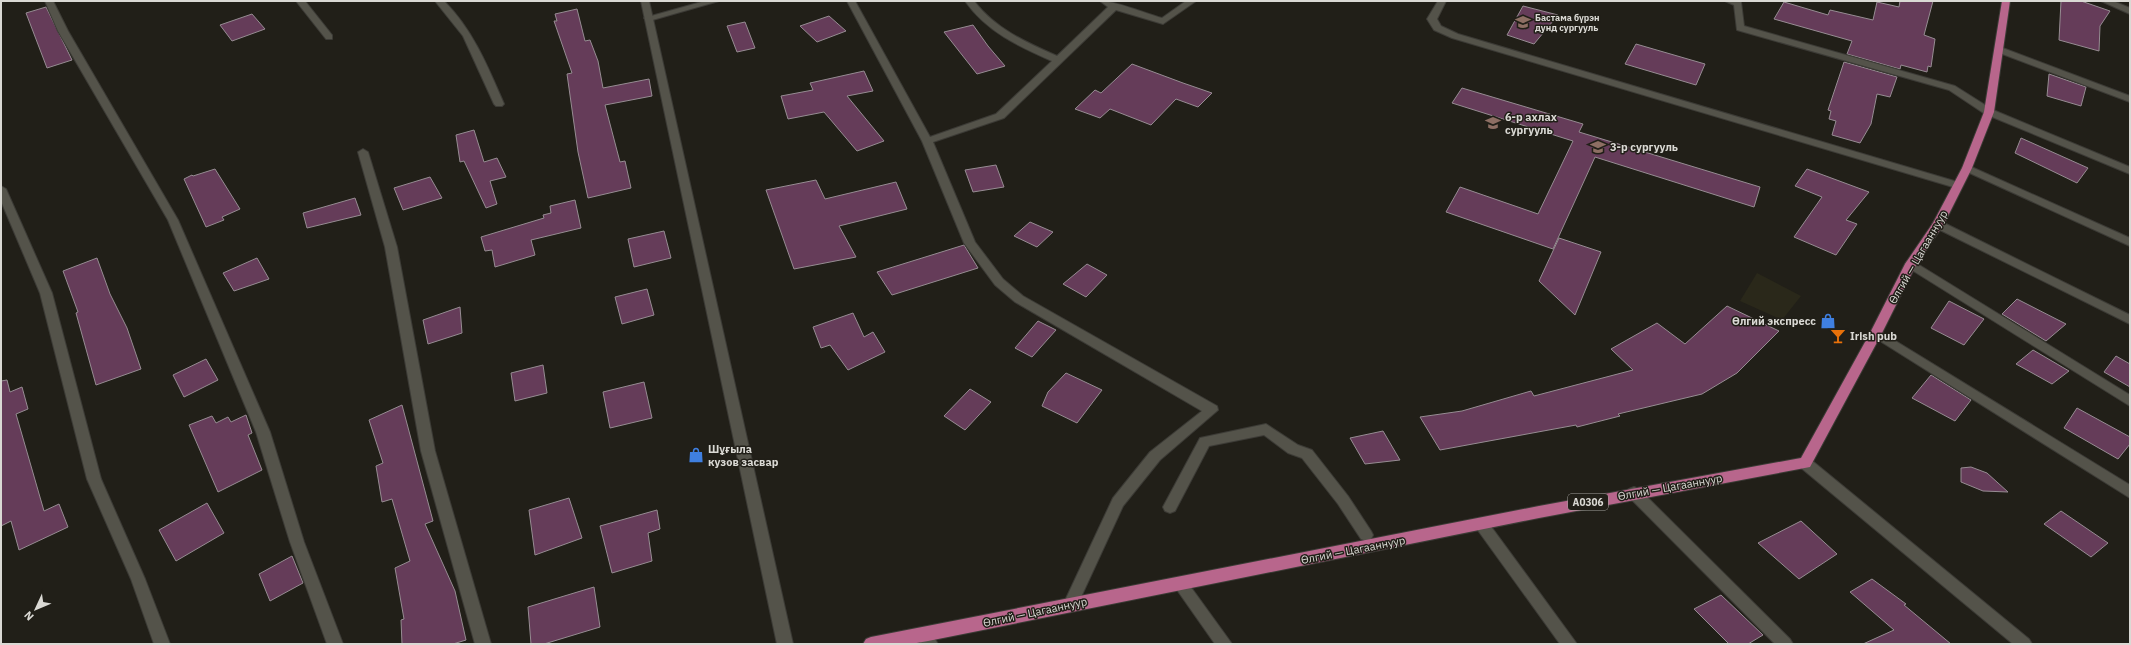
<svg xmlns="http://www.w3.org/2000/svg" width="2131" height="645" viewBox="0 0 2131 645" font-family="'IBM Plex Sans',sans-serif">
	<rect width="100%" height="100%" fill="#211f18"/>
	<path fill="#2a281a" d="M1757,273L1801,296L1782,320L1740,301Z"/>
	<path fill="#653c59" stroke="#968c92" d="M1900,1H1933L1924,35L1935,39L1931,67L1928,66L1927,72L1901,65L1900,69L1847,54L1852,41L1774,19L1784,2L1828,15L1830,10L1873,20L1877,2L1899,7Z
		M2061,1H2081L2110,11L2100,26L2099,51L2059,40Z
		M1523,6L1558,15L1534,44L1507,35Z
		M46,7L72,60L47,68L26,13Z
		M577,9L585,41L590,40L598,61L603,88L649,79L652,96L605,105L620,162L625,161L631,188L588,198L578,152L567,74L572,73L554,21H557L555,14Z
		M252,14L265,29L232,41L220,25Z
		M829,16L846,31L817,42L800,26Z
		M745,22L755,48L737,52L727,26Z
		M973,25L988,46L1005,66L977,74L944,32Z
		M1636,44L1705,64L1696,85L1625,64Z
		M1844,62L1897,77L1890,97L1877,94L1871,124L1860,143L1832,135L1836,121L1829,119L1831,111L1828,110Z
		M1132,64L1183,83L1212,93L1198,107L1176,99L1151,125L1110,109L1100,118L1075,109L1095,90L1101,93Z
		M864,71L873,91L847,96L884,141L857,151L824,112L788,119L781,96L813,90L810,83Z
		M2049,74L2086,87L2081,106L2047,96Z
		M1462,88L1583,124L1579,132L1760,187L1754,207L1595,157L1553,249L1446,212L1460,187L1538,214L1573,141L1452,103Z
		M474,130L484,162L497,158L506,177L490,181L497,204L486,208L464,161L460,162L456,135Z
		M2021,138L2088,168L2077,183L2015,153Z
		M996,165L1004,187L973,192L965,170Z
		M215,169L240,209L222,217L224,220L206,227L184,179L192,175L193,176Z
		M1807,169L1869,192L1846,220L1857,224L1836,255L1794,237L1822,197L1795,186Z
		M430,177L442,198L403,210L394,188Z
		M816,180L825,199L896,182L907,209L839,226L856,257L794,269L766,190Z
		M355,198L361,215L307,228L303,213Z
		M575,200L581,228L531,240L535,255L495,267L492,250L485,251L481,237L544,218L543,215L551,213L550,206Z
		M1030,222L1053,232L1037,247L1014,236Z
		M664,231L671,258L634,267L628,239Z
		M1559,238L1601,252L1575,315L1539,281Z
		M964,245L978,268L892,295L877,272Z
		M97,258L110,294L127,328L141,369L96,385L76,313L78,312L63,271Z
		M257,258L269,279L234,291L223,273Z
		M1087,264L1107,275L1086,297L1063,284Z
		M647,289L654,315L622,324L615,297Z
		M2017,299L2066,324L2046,341L2002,314Z
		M1949,301L1984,319L1964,345L1931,328Z
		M1727,306L1779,331L1737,373L1702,394L1618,414L1620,416L1577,427L1576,425L1440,450L1420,417L1462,411L1531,391L1534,396L1633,370L1611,349L1657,323L1685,344Z
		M460,307L462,333L428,344L423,320Z
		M853,313L864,337L873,332L885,352L848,370L830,345L821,348L813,327Z
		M1038,321L1056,330L1032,357L1015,348Z
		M2033,350L2069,371L2052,384L2016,364Z
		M2116,356L2130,364V387L2104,372Z
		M206,359L218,380L184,397L173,375Z
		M543,365L547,393L515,401L511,373Z
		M1066,373L1102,390L1077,423L1042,406L1048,392Z
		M1931,375L1971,400L1955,421L1912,398Z
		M7,380L10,392L22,387L28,409L16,414L44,511L59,504L68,527L19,550L11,521L1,526V381Z
		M644,382L652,418L610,428L603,392Z
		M970,389L991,402L965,430L944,416Z
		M402,405L433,521L425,524L455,591L466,640L453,644H402L401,620L404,619L395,568L410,561L392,499L382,502L376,466L383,463L369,420Z
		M2077,408L2130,437V444L2118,459L2064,428Z
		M246,415L252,433L248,435L262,470L218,492L189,425L212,416L216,423L228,417L231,422Z
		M1383,431L1400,460L1365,464L1350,438Z
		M1971,467L1987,473L2008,492L1983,491L1961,482V468Z
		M569,498L582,538L535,555L529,510Z
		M207,503L224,533L176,561L159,530Z
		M657,510L660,529L648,533L652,561L612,573L600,526Z
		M2061,511L2108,543L2091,557L2044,524Z
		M1801,521L1837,554L1799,579L1758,543Z
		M292,556L303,583L270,601L259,574Z
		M1872,579L1906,604L1904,605L1951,644H1863L1894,630L1850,592Z
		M594,587L600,627L544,644H531L528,607Z
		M1721,595L1763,635L1748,644H1729L1694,609Z"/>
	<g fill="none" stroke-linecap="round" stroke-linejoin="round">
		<g stroke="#3c3b36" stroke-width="2">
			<path id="pedestrian" d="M1266,424L1298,445L1312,450L1348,496L1371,531L1373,535L1371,539L1366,541L1361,539L1338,504L1302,458L1288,453L1264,435L1209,446L1175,511L1170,513L1165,511L1163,507L1200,438Z"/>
		</g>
		<g stroke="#3c3b36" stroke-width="2">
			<path id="minor" d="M45,1H53L68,31L178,220L270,432L304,542L343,644H327L290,542L256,432L168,220L58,31Z
				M296,1H305L332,35V39H326Z
				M435,1H444C473,30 488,67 504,104L502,106H496L494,104L463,36Z
				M705,1H719L649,21L644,18Z
				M847,1H855L930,137L996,114L1052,61C1018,46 987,32 965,1H974C996,29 1025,42 1057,56L1108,7L1100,1C1116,1 1144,13 1162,18L1186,1H1196L1163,24L1116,10L1004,118L933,142L975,242L1003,279L1023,296L1217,406L1218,410L1160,460L1123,506L1075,610L1070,612L1065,610L1063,605L1113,498L1150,452L1202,411L1015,302L995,285L964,243L922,141Z
				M1438,1H1446L1437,19L1441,26L1458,34L1961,183L1962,185L1957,188L1953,187L1452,38L1434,30L1427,19Z
				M1725,1L1741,2L1744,26L1955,86L1993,110L2130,167V174L1985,114L1949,90L1737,30L1734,5Z
				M2101,1H2113L2130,8V14Z
				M2000,47L2130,96V102L1997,52V48Z
				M363,149L368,152L397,247L435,451L491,644H475L421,451L385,247L358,152Z
				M1967,165L2130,238V246L1963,170L1962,168Z
				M1,186L6,189L52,293L101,479L145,579L170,644H154L131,579L87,479L40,293L1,201Z
				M1938,220L2130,315V324L1934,227L1932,224L1934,221Z
				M1911,260L2130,395V406L1907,267L1905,264L1907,261Z
				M1876,329L2130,485V498L1872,336L1870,333Z
				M1634,487L1639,489L1790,639L1793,644H1775L1629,497L1627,493L1629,489Z
				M1482,519L1487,521L1577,644H1560L1477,529L1475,525L1477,521Z
				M1180,577L1185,579L1232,644H1215L1175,587L1173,583L1175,579Z
				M924,628L929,630L938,644H921L916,635L919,630Z"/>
		</g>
		<g stroke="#3c3b36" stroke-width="2">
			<path id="tertiary" d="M641,1H649L793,644H777Z
				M1805,458L1810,459L2029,639L2032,644H2013L1800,467L1798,463L1800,459Z"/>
		</g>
		<g stroke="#3c3b36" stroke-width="2">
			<path id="trunk" d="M2002,1H2010L1994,112L1972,168L1944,224L1916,265L1882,333L1810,467L1539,518L928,641L911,644H863L866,639L871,637L1539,506L1801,458L1870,333L1905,264L1933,223L1962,168L1984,112Z"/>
		</g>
		<use href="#pedestrian" fill="#54534a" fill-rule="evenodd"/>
		<use href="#minor" fill="#54534a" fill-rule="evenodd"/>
		<use href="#tertiary" fill="#54534a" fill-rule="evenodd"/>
		<use href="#trunk" fill="#b8668c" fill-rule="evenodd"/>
	</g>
	<defs>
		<g id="school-bare" transform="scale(1.2)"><path d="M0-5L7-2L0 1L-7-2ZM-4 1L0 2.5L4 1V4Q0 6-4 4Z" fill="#8d6e63" stroke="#211f18" stroke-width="2.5" paint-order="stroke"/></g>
		<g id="shop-bare" transform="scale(1.2)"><path d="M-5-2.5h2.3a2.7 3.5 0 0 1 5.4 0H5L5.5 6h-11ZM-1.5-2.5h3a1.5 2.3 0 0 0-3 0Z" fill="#3f7fe0" stroke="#211f18" stroke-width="2.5" paint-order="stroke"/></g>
		<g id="bar-bare" transform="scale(1.2)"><path d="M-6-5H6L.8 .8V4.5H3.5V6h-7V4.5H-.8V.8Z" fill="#e8710a" stroke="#211f18" stroke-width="2.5" paint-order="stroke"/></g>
	</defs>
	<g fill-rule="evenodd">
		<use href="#school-bare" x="1523" y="22"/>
		<use href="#school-bare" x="1493" y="123"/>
		<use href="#school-bare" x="1598" y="147"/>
		<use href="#shop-bare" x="1828" y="321"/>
		<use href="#bar-bare" x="1838" y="336"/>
		<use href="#shop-bare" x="696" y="455"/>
	</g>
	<g text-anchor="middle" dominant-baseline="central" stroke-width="3" stroke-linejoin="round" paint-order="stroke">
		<g font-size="9" font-weight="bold" fill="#dad9d4" stroke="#211f18" text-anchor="start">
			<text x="1535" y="17">Бастама бүрэн<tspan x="1535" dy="10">дунд сургууль</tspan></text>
		</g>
		<rect fill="#211f18" stroke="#a2a19c" stroke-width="1" x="1568" y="494" width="40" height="16" rx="3"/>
		<g font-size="10" font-weight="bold" fill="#dad9d4">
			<text x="1588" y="502">A0306</text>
		</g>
		<g font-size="11" font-weight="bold" fill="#dad9d4" stroke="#211f18" text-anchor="start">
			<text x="1505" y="117">6-р ахлах<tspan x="1505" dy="13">сургууль</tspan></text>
			<text x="1610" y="147">3-р сургууль</text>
			<text x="1816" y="321" text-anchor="end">Өлгий экспресс</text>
			<text x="1850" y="336">Irish pub</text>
			<text x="708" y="449">Шұғыла<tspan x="708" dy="13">кузов засвар</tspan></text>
		</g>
		<g font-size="11" fill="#dad9d4" stroke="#211f18">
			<text transform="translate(1918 257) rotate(-60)">Өлгий — Цагааннуур</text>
			<text transform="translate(1670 487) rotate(-10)">Өлгий — Цагааннуур</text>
			<text transform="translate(1353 550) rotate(-11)">Өлгий — Цагааннуур</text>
			<text transform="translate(1035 612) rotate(-12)">Өлгий — Цагааннуур</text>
		</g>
	</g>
	<rect width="2131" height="645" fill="none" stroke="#dad9d4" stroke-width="4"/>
	<g transform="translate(36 609) rotate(226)" stroke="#211f18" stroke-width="3" paint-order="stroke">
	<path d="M0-3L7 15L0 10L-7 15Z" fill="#dad9d4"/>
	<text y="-6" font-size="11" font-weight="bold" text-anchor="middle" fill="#dad9d4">N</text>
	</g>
</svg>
